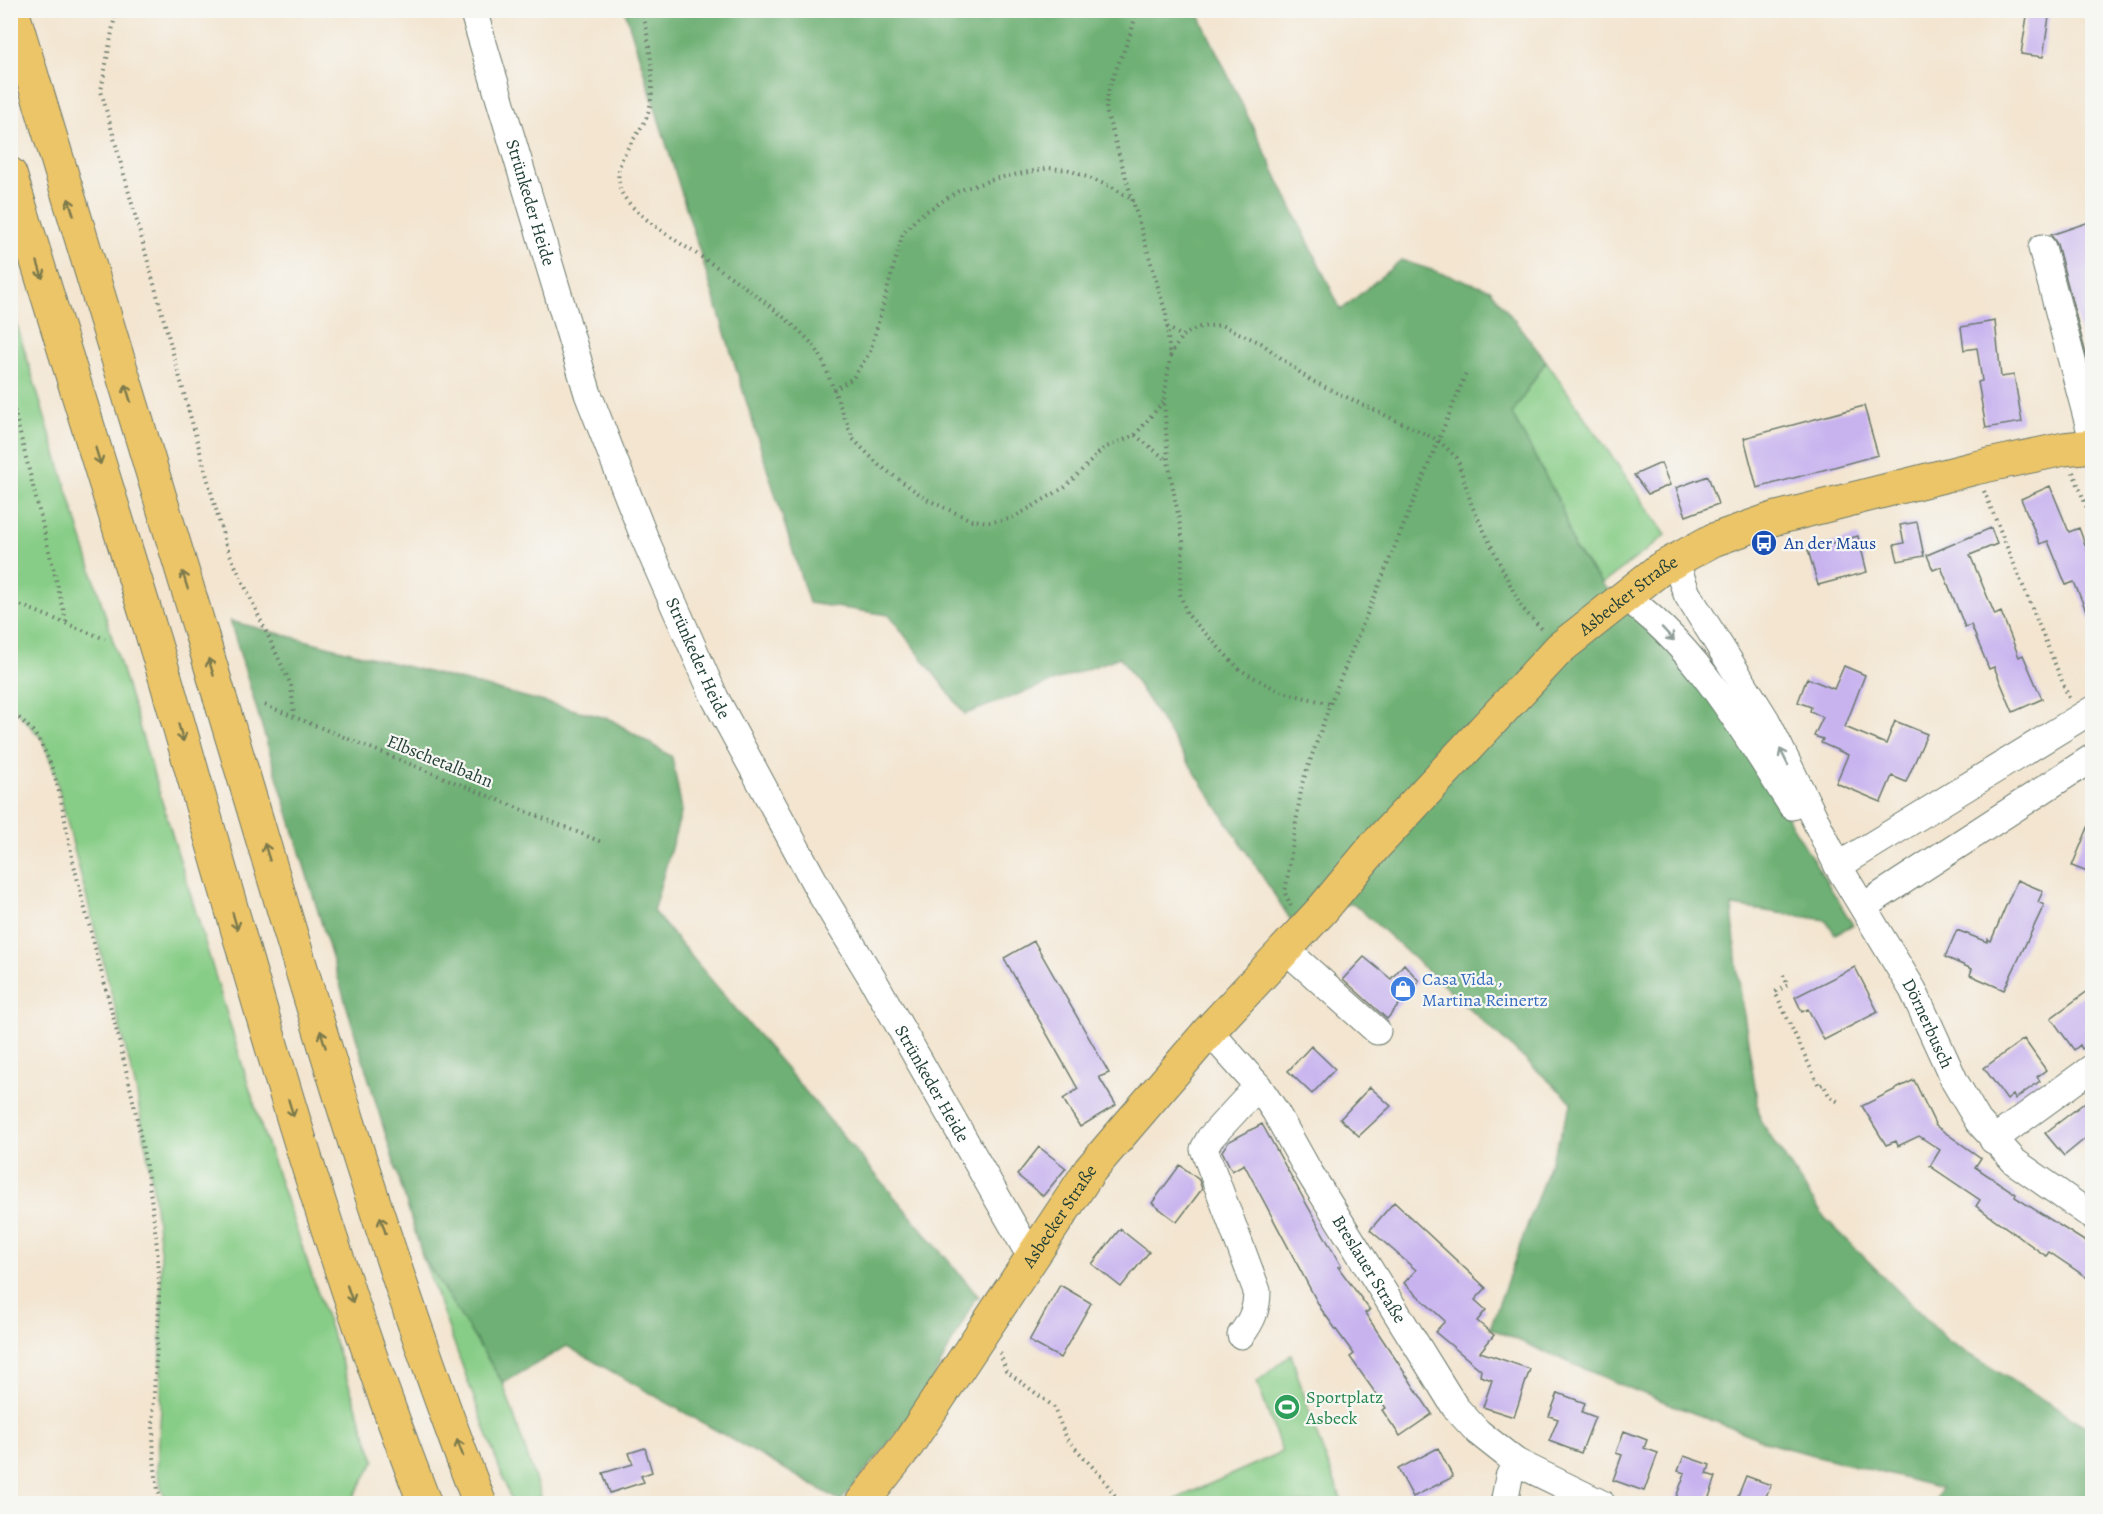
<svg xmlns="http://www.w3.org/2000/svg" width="2103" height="1514" viewBox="0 0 2103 1514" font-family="Alegreya,serif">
	<rect width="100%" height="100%" fill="#f6f6f2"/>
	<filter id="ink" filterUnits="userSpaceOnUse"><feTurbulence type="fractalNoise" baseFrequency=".0167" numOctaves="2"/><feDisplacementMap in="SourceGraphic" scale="12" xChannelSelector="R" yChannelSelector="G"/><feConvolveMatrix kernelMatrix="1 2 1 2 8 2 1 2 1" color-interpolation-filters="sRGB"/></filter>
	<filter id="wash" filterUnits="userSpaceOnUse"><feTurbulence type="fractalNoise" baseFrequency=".008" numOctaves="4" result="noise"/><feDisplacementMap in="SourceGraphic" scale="24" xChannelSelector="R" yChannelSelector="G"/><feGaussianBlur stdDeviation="1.35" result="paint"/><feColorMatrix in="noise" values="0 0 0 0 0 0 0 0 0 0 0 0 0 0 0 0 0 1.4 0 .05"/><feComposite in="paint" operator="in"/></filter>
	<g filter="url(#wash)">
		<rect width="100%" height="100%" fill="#f3e5d0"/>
		<path fill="#88cd87" stroke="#54855e" stroke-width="1.5" d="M11,306L261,1126L375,1461L350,1503H166L157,1472L161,1408V1258L153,1189L136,1089L53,767L42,739L11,705Z
			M1546,361L1666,535L1602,584L1574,548L1560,503L1512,414Z
			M422,1255L503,1383L543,1503H512Z
			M1291,1354L1316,1433L1343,1503H1167L1282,1452L1257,1382Z"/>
		<path fill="#6eb074" stroke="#467654" stroke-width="1.5" d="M625,11H1197L1341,310L1401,260L1490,289L1546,361L1512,414L1560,503L1574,548L1602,584L1676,648L1742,743L1853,925L1835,934L1826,920L1732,906L1737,968L1760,1120L1824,1217L1948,1341L2092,1430V1503H1934L1941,1488L1775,1445L1624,1386L1490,1328L1572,1102L1353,903L1290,919L1120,657L965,714L889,615L809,603Z
			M230,621L610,719L672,757L682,810L653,911L979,1297H976L918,1407L841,1501L567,1346L503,1383L422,1255Z"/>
		<g id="blocks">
			<path fill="#c8b3ef" d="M2028,10H2050L2043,57L2021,54Z
				M2092,221V377L2057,244L2051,235Z
				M1995,321L2001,377L2014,375L2022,422L1986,428L1978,382L1982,381L1977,348L1964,350L1961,327Z
				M1864,406L1878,455L1757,488L1744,438Z
				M1661,463L1670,485L1648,494L1634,475Z
				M1708,476L1718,504L1686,516L1676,488Z
				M2050,486L2069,532L2079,528L2092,563V625L2074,582L2066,585L2048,541L2040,544L2021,499Z
				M1917,522L1924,556L1898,561L1894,545L1904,543L1900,525Z
				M1991,528L1997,544L1970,555L1995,615L2001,612L2019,657L2023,655L2042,699L2013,712L1994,667L1989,669L1971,625L1965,627L1941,567L1933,570L1927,555Z
				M1858,536L1867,572L1818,585L1808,550Z
				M1844,666L1865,675L1845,727L1886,744L1895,721L1927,734L1906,782L1892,776L1881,802L1836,783L1848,755L1821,743L1823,739L1814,736L1823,717L1810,711L1811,707L1798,702L1807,678L1834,689Z
				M2092,818V874L2072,866Z
				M2017,880L2043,891L2038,902L2044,905L2004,990L1970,975L1972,969L1945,957L1957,930L1987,942L1988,939L1991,941Z
				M1034,941L1109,1073L1099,1077L1116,1105L1080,1127L1063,1099L1078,1089L1004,958Z
				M1364,957L1391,979L1404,964L1419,981L1387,1019L1343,979Z
				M1855,967L1878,1012L1824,1040L1808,1009L1802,1012L1795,997Z
				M2092,988V1042L2082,1049L2080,1045L2074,1050L2051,1018Z
				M2024,1039L2046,1070L2037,1077L2040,1081L2015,1099L2013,1095L2007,1100L1984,1068Z
				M1311,1046L1335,1069L1312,1094L1288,1071Z
				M1914,1080L1936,1126L1981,1158L1975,1167L2016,1194L2015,1197L2092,1246V1281L2049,1252L2046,1256L1976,1206L1980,1200L1930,1166L1940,1150L1919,1136L1898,1146L1896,1141L1886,1145L1862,1106Z
				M1370,1087L1391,1106L1359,1136L1340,1119Z
				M2092,1097V1133L2064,1156L2045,1133Z
				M1262,1124L1341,1266L1338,1267L1370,1310L1365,1313L1432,1414L1400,1436L1382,1410L1386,1408L1350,1357L1354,1354L1321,1309L1244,1164L1232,1171L1222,1151L1228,1142Z
				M1039,1147L1066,1168L1043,1196L1017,1175Z
				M1180,1165L1199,1180L1202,1189L1177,1222L1152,1203Z
				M1394,1202L1486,1288L1475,1300L1486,1310L1477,1321L1494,1335L1480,1352L1530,1369L1514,1417L1483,1407L1492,1380L1480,1376L1481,1370L1435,1332L1445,1321L1404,1283L1416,1270L1370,1230Z
				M1120,1229L1149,1252L1121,1287L1092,1264Z
				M1060,1285L1091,1303L1060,1358L1029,1341Z
				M1558,1393L1585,1403L1582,1412L1595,1417L1581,1453L1549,1441L1558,1419L1549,1416Z
				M1624,1431L1647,1440L1644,1448L1658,1453L1644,1491L1613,1480L1622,1455L1616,1453Z
				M645,1448L652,1472L641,1476L644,1482L610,1493L603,1473L633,1464L629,1453Z
				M1438,1448L1453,1477L1413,1497L1398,1469Z
				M1684,1456L1710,1465L1707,1474L1716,1477L1707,1503H1674L1685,1473L1678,1471Z
				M1746,1476L1771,1485L1763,1503H1744L1745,1499L1738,1496Z"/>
		</g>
	</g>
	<g filter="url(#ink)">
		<use href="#blocks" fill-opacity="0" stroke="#69786b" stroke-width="1.5"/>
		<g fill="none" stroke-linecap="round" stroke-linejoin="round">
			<g stroke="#69786b" stroke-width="29">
				<g id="minor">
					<path id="s1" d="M473,10L588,394L645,539L715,698L821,894L872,978L1031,1257"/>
					<path d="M2042,248L2092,436"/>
					<path id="s2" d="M1675,561L1687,594L1766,720L1838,866L1913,990L1955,1082L1978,1121L2015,1162L2092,1216"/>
					<path d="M1624,596C1697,647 1744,732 1792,806"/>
					<path d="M1838,866L2092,710"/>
					<path d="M1864,906L2092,758"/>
					<path d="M1285,949L1377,1031"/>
					<path id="s3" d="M1209,1031L1258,1086L1275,1111L1309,1172L1455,1407L1478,1432L1516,1462L1509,1477L1504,1504"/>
					<path d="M1993,1140L2092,1068"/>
					<path d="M1241,1335C1252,1321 1257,1309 1257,1291L1204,1149L1210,1138L1258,1086"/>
					<path d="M1516,1462L1602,1504"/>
				</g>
			</g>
			<g stroke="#69786b" stroke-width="35">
				<g id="major">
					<path id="s4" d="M861,1504L908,1444L1090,1170L1209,1031L1322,910L1375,846L1560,648L1660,569L1713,540L1773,519L1975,468L2064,449L2092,446"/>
				</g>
			</g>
			<g stroke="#69786b" stroke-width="35">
				<path id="highway" d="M12,10L202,636
					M10,174L148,621
					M165,677C245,954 320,1235 425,1504
					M220,698C302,968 378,1241 480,1504"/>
			</g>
			<path stroke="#69786b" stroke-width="4" stroke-dasharray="1.5 4.5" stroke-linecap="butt" d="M116,10L101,91L226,546L291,685L294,715
				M643,10C648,41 656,75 650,106C644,137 611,153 620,188C626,214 699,254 721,270C744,286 805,330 818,352C825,364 829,378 834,390
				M1136,10C1132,46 1107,74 1106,110L1166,314L1170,357L1164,400L1168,461L1183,541L1180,594L1187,614L1240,670L1279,691L1330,704
				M1134,201L1112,187L1069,170L1049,168L998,178L960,190L919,216L903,233L870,352L853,378L834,390L853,439L879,465L926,499L971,520L990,522L1010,519L1028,509L1065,487L1104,448L1135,435L1168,461
				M1167,327L1182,336
				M1170,356L1182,336L1200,327L1221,325L1261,343L1310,380L1438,440L1457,458L1472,506L1521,607L1543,630
				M10,393L67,624
				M1135,435L1164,401
				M2073,472L2092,521
				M1984,491L2069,698
				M10,601L105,639
				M265,705L604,843
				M10,710C19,718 29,726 36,736C60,771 64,821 73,861C105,993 147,1123 158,1260C164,1340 142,1424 161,1504
				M1291,906L1285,893L1302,784L1330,704L1467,371
				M1783,975L1788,985L1775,992L1819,1086L1823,1084L1830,1097L1839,1102
				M1000,1353L1006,1371L1053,1406L1067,1439L1101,1476L1121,1504"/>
			<use href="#minor" stroke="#fff" stroke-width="27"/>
			<use href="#major" stroke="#edc569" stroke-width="33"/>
			<use href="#highway" stroke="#edc569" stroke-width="33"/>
			<g stroke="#69786b" stroke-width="35" stroke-linecap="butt">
				<path id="highway-bridge" d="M148,621L165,677
					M202,636L220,698"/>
			</g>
			<use href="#highway-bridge" stroke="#edc569" stroke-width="33"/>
		</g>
		<defs><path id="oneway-shaft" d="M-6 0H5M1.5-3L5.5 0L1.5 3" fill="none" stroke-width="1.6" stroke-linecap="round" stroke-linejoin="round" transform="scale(1.5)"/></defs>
		<g stroke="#7c7a4c">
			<use href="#oneway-shaft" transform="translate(71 207) rotate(-107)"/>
			<use href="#oneway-shaft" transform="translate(40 270) rotate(73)"/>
			<use href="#oneway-shaft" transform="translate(128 393) rotate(-107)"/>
			<use href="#oneway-shaft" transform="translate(98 456) rotate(73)"/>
			<use href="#oneway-shaft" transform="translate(185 580) rotate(-107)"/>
			<use href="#oneway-shaft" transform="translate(211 667) rotate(-107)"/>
			<use href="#oneway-shaft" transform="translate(181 733) rotate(74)"/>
			<use href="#oneway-shaft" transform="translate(267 852) rotate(-107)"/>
			<use href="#oneway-shaft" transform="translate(235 921) rotate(74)"/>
			<use href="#oneway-shaft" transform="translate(323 1039) rotate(-107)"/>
			<use href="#oneway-shaft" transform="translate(291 1108) rotate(73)"/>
			<use href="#oneway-shaft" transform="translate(383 1225) rotate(-108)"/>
			<use href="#oneway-shaft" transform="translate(350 1294) rotate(71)"/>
			<use href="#oneway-shaft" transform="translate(460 1448) rotate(-110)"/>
		</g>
		<g stroke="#8f9e9a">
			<use href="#oneway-shaft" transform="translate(1668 634) rotate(47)"/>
			<use href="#oneway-shaft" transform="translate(1784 757) rotate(-116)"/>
		</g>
	</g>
	<defs>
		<g id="bus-disc" transform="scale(1.35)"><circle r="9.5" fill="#1a4fb4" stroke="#f6f6f2"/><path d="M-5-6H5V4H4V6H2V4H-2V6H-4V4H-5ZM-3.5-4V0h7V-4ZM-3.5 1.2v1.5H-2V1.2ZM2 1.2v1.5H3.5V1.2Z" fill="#fff"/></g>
		<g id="shop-disc" transform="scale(1.35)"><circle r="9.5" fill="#3f7fe0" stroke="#f6f6f2"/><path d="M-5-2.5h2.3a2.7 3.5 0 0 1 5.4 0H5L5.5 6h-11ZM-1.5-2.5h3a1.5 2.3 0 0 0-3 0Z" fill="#fff"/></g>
		<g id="stadium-disc" transform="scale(1.35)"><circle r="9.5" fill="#2e9e5b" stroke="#f6f6f2"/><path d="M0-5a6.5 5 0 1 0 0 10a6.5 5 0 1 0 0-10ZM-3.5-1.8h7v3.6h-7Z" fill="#fff"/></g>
	</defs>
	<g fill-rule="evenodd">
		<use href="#bus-disc" x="1764" y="543"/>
		<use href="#shop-disc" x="1403" y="989"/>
		<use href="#stadium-disc" x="1287" y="1407"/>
	</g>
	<g text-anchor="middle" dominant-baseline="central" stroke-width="4.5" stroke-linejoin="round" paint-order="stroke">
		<g font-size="18" fill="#1f3d34" stroke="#f6f6f2">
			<text stroke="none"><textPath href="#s1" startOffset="201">Strünkeder Heide</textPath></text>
			<text stroke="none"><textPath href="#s4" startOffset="1194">Asbecker Straße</textPath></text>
			<text stroke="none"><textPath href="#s1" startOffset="687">Strünkeder Heide</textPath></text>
			<text transform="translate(440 761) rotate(22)">Elbschetalbahn</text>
			<text stroke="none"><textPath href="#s2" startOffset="528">Dörnerbusch</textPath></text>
			<text stroke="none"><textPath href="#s1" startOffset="1173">Strünkeder Heide</textPath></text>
			<text stroke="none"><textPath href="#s4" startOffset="350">Asbecker Straße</textPath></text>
			<text stroke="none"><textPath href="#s3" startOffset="288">Breslauer Straße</textPath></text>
		</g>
		<g font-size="18" fill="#164399" stroke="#f6f6f2" text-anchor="start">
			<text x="1784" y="543">An der Maus</text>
		</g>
		<g font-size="18" fill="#366cbe" stroke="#f6f6f2" text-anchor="start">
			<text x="1422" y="979">Casa Vida ,<tspan x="1422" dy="21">Martina Reinertz</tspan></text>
		</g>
		<g font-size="18" fill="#27864d" stroke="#f6f6f2" text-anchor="start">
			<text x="1306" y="1397">Sportplatz<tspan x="1306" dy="21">Asbeck</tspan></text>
		</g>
	</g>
	<rect width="2103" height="1514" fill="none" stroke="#f6f6f2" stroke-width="36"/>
</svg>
